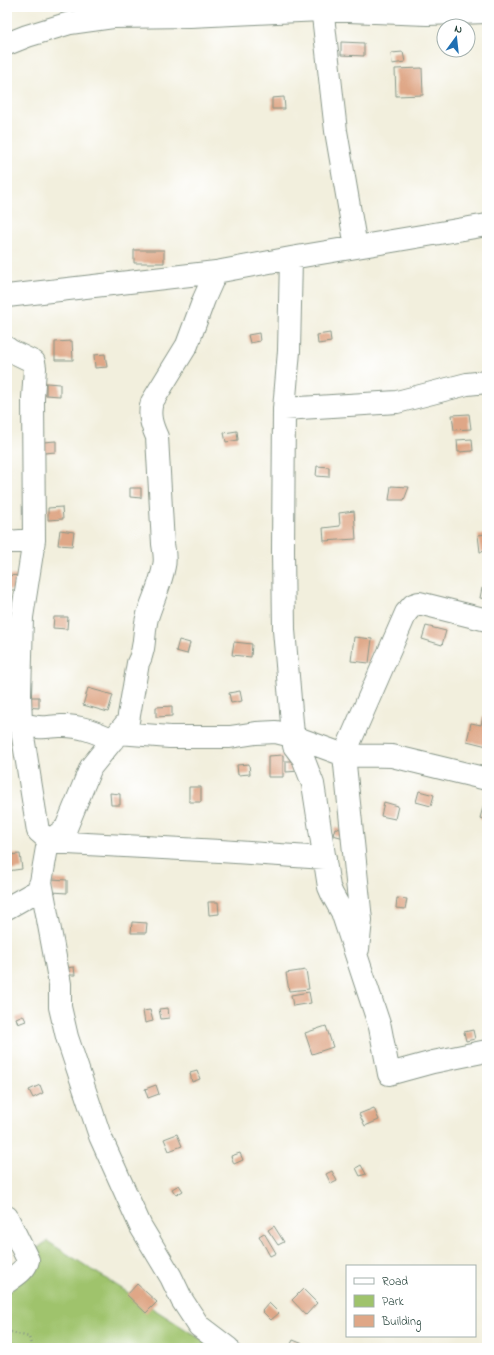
<svg xmlns="http://www.w3.org/2000/svg" width="494" height="1355" viewBox="0 0 494 1355" font-family="'Indie Flower',sans-serif">
	<rect width="100%" height="100%" fill="#fff"/>
	<filter id="ink" filterUnits="userSpaceOnUse"><feTurbulence type="fractalNoise" baseFrequency=".025" numOctaves="2"/><feDisplacementMap in="SourceGraphic" scale="8" xChannelSelector="R" yChannelSelector="G"/><feConvolveMatrix kernelMatrix="1 2 1 2 8 2 1 2 1" color-interpolation-filters="sRGB"/></filter>
	<filter id="wash" filterUnits="userSpaceOnUse"><feTurbulence type="fractalNoise" baseFrequency=".012" numOctaves="4" result="noise"/><feDisplacementMap in="SourceGraphic" scale="16" xChannelSelector="R" yChannelSelector="G"/><feGaussianBlur stdDeviation="0.9" result="paint"/><feColorMatrix in="noise" values="0 0 0 0 0 0 0 0 0 0 0 0 0 0 0 0 0 1.4 0 .05"/><feComposite in="paint" operator="in"/></filter>
	<g filter="url(#wash)">
		<rect width="100%" height="100%" fill="#f2efdd"/>
		<path fill="#9fc36c" stroke="#5f8050" d="M47,1241L215,1348H7V1271Z"/>
		<g id="blocks">
			<path fill="#dfa787" d="M341,42L364,43V56L341,55Z
				M403,52L405,62L392,64L391,53Z
				M422,68L423,95L396,96L395,69Z
				M284,97L285,109H272V98Z
				M134,250H164V263H134Z
				M259,333L260,341L250,343L248,335Z
				M330,333L331,342L318,344L317,335Z
				M72,341L73,360H55V342Z
				M105,354L107,367L95,368L94,355Z
				M46,383L60,384V396L46,395Z
				M469,414L471,429L454,430L452,415Z
				M237,431L238,440L226,442L224,433Z
				M472,439L473,451L458,452L457,440Z
				M56,441V452L44,453L43,442Z
				M317,466L329,467V477L316,476Z
				M391,486L409,487L404,500H389Z
				M130,488H141V498L130,497Z
				M62,507L63,519L48,520V508Z
				M354,511L356,539L324,541L323,528L340,526L339,513Z
				M60,530L74,532L72,546L58,545Z
				M487,534V551L480,552L478,535Z
				M7,575L20,576L19,590H7Z
				M482,588L487,589V599L480,598Z
				M54,617H68L67,629L53,628Z
				M426,626L446,631L442,645L422,639Z
				M354,637L372,639L369,663L351,661Z
				M179,640L190,643L187,654L176,651Z
				M234,642L252,644L251,657L232,655Z
				M88,688L113,695L108,712L83,705Z
				M240,691L242,701L231,703L229,693Z
				M24,697H39V708L24,707Z
				M172,706V716L156,717V707Z
				M483,717L487,718V746L467,741L471,723L481,725Z
				M283,755V777H268V756Z
				M286,761H300V771L286,772Z
				M249,764L250,774L238,775L237,765Z
				M189,787H201V802H189Z
				M419,791L434,795L431,806L416,802Z
				M110,793L120,794V805H111Z
				M485,800L487,801V820L480,818Z
				M384,802L398,806L395,819L381,816Z
				M335,828L346,830L344,838L333,835Z
				M20,854L22,869L7,871V855Z
				M52,879L67,880V893L52,892Z
				M397,898L407,899L405,909L396,908Z
				M208,902H218L219,914L209,915Z
				M132,922L147,923L146,933H131Z
				M74,967L75,975H65L64,968Z
				M306,970L309,989L289,991L286,973Z
				M309,992L311,1003L293,1006L291,995Z
				M168,1008L169,1018L161,1019L159,1009Z
				M150,1010L153,1021L145,1023L143,1011Z
				M23,1015L26,1021L18,1024L16,1018Z
				M326,1026L333,1047L312,1054L305,1033Z
				M473,1030L475,1039L466,1041L464,1032Z
				M197,1071L200,1079L192,1082L190,1073Z
				M40,1085L43,1093L33,1098L29,1090Z
				M156,1085L159,1094L148,1098L145,1089Z
				M374,1108L379,1120L365,1126L359,1114Z
				M177,1134L182,1146L169,1151L164,1139Z
				M240,1153L243,1160L234,1164L231,1156Z
				M361,1165L366,1174L360,1176L356,1168Z
				M332,1171L337,1181L331,1184L326,1174Z
				M179,1185L183,1191L176,1195L172,1189Z
				M274,1226L284,1242L278,1245L268,1230Z
				M264,1233L276,1253L270,1256L259,1236Z
				M137,1284L157,1302L146,1313L127,1295Z
				M303,1289L317,1303L306,1315L292,1300Z
				M269,1303L279,1313L271,1320L262,1311Z
				M293,1340L303,1344L301,1348H289Z"/>
		</g>
	</g>
	<g filter="url(#ink)">
		<use href="#blocks" fill-opacity="0" stroke="#889688" stroke-width="1"/>
		<g fill="none" stroke-linecap="round" stroke-linejoin="round">
			<g stroke="#889688" stroke-width="24">
				<path id="minor" d="M322,7L336,131L356,247
					M7,44L27,36L70,23L113,17L190,16L322,10L427,14L487,12
					M291,258L289,351L284,409L283,551L284,630L294,746L303,758L313,784L329,887L332,894L342,912L380,1027L389,1074L433,1062L487,1051
					M216,272L204,299L187,345L152,402C148,415 152,426 157,437L163,544C164,551 166,559 164,566C161,584 152,601 147,618C143,633 146,649 138,663L128,721L91,767L66,828L48,842L41,882L60,984V1007L67,1037L100,1136L141,1227L171,1277L182,1300L199,1326L228,1348
					M7,296L216,272L291,258L487,225
					M7,348L11,351L34,362L35,368L33,398L34,540L22,617L20,695L21,724L38,831L45,837L48,842L220,851L325,858
					M284,409L397,402L467,384L487,382
					M7,542L34,540
					M8,721C19,722 28,726 38,727C46,728 52,726 60,726C79,725 96,732 113,740
					M119,733L170,737H230L256,733L276,732L292,736L344,755L392,756L487,779
					M7,908L37,891L41,882
					M358,949L361,920L344,755L406,613L413,605L419,603L487,620
					M7,1217L28,1260C26,1270 15,1276 7,1282"/>
			</g>
			<path stroke="#889688" stroke-width="2.5" stroke-dasharray="1 3" stroke-linecap="butt" d="M7,1331L29,1337L32,1348"/>
			<use href="#minor" stroke="#fff" stroke-width="22"/>
		</g>
	</g>
	<rect width="494" height="1355" fill="none" stroke="#fff" stroke-width="24"/>
	<rect x="346" y="1265" width="130" height="72" fill="#ffffff" stroke="#a5b1ae"/>
	<rect x="354" y="1278" width="20" height="6" fill="#ffffff" stroke="#a5b1ae"/>
	<text x="382" y="1285" font-size="12" fill="#1f3d34">Road</text>
	<rect x="354" y="1295" width="20" height="12" fill="#9fc36c" stroke="#a5b1ae"/>
	<text x="382" y="1305" font-size="12" fill="#1f3d34">Park</text>
	<rect x="354" y="1315" width="20" height="12" fill="#dfa787" stroke="#a5b1ae"/>
	<text x="382" y="1325" font-size="12" fill="#1f3d34">Building</text>
	<g transform="translate(456 38) rotate(15)"><circle r="19" fill="#ffffff" stroke="#a5b1ae"/>
	<path d="M0-3L7 15L0 10L-7 15Z" fill="#1f6fb2"/>
	<text y="-6" font-size="11" font-weight="bold" text-anchor="middle" fill="#1f3d34">N</text>
	</g>
</svg>
